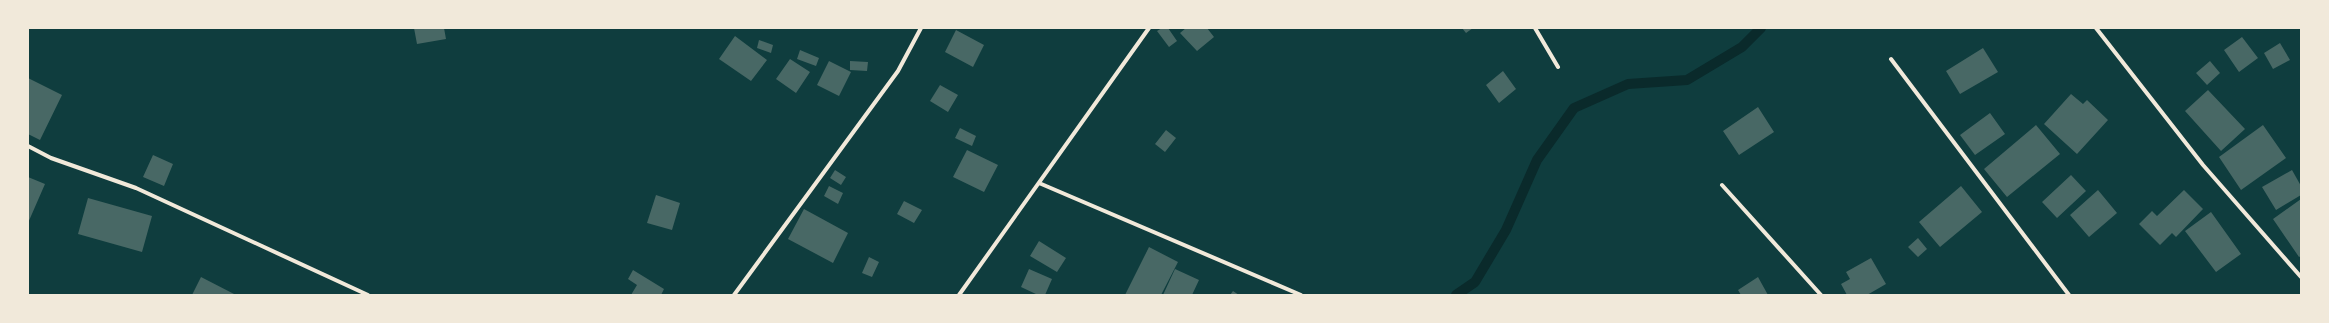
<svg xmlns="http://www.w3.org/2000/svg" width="2329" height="323" viewBox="0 0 2329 323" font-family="Signika,sans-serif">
	<rect width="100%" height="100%" fill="#0f3d3e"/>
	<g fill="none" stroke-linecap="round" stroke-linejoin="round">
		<path stroke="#0a2a2b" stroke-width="10" d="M1456,295L1475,282L1506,230L1537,160L1574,108L1628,84L1687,80L1742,47L1761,28"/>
	</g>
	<path fill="#486865" d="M414,28H444L446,39L417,44Z
		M1162,28H1168L1177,41L1169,47L1157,31Z
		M1186,28H1207L1214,37L1197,51L1180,33Z
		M1462,28H1473L1466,33Z
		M956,30L984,45L973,67L945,52Z
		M735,36L767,60L751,81L719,59Z
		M2242,37L2258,58L2239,72L2224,50Z
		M759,40L773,45L771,53L757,48Z
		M2280,43L2290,60L2273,69L2264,53Z
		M1983,48L1998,72L1960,94L1946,71Z
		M800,50L819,58L816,66L797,59Z
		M790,59L810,72L796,93L776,79Z
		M829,61L851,72L839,96L817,85Z
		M850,61L868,62L867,71L850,70Z
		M2210,61L2220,73L2207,85L2196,73Z
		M1503,71L1516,89L1499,103L1486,85Z
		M28,78L62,95L40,140L28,134Z
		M940,85L958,95L948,112L930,101Z
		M2208,90L2245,129L2221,151L2185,111Z
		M2071,94L2083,104L2087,100L2108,120L2077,154L2044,124Z
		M1758,107L1774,132L1739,155L1723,131Z
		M1990,113L2005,134L1975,155L1960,135Z
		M2036,125L2060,154L2007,197L1984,169Z
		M2263,125L2286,158L2241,190L2219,157Z
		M960,128L976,136L972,146L955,138Z
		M1166,130L1176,138L1165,152L1155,144Z
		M967,150L998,165L984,192L953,177Z
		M153,155L173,164L164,186L143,177Z
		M835,170L846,177L841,185L830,178Z
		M2292,170L2301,186V195L2276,210L2262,187Z
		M2071,175L2086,191L2057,218L2042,202Z
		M28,177L45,184L28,223Z
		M829,186L843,193L838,204L824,196Z
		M1961,186L1982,212L1940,247L1919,222Z
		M2098,190L2117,213L2089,237L2070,215Z
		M2184,190L2203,209L2176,237L2172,233L2160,245L2139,224L2152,211L2157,216Z
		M656,195L680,203L672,230L647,223Z
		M88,198L152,216L142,252L78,234Z
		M2301,199V256L2299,257L2273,219Z
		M904,201L922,210L914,223L897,214Z
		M804,209L848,233L833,263L788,239Z
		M2211,212L2241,254L2216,272L2185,231Z
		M1918,238L1927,249L1918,257L1908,247Z
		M1039,241L1066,258L1057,272L1030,256Z
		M1149,247L1178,262L1161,295H1125Z
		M869,257L879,262L872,277L862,273Z
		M1871,258L1886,284L1867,295H1847L1841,284L1850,279L1846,272Z
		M1029,269L1052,279L1045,295H1038L1021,287Z
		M1175,269L1199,280L1192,295H1163Z
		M633,270L664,289L661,295H631L637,285L628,279Z
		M201,277L236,295H192Z
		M1758,277L1768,295H1741L1738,290Z
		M1233,291L1239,295H1230Z"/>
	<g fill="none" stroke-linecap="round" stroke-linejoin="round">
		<path stroke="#f1e9da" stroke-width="4" d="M1535,28L1558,67
			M2096,28L2203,165L2301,277
			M1891,59L2069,295
			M28,146L51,158L136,188L368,295
			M1039,183L1301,295
			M1722,185L1821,295
			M734,295L898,71L921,28
			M959,295L1149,28"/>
	</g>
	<rect width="2329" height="323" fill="none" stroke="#f1e9da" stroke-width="58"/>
</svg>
